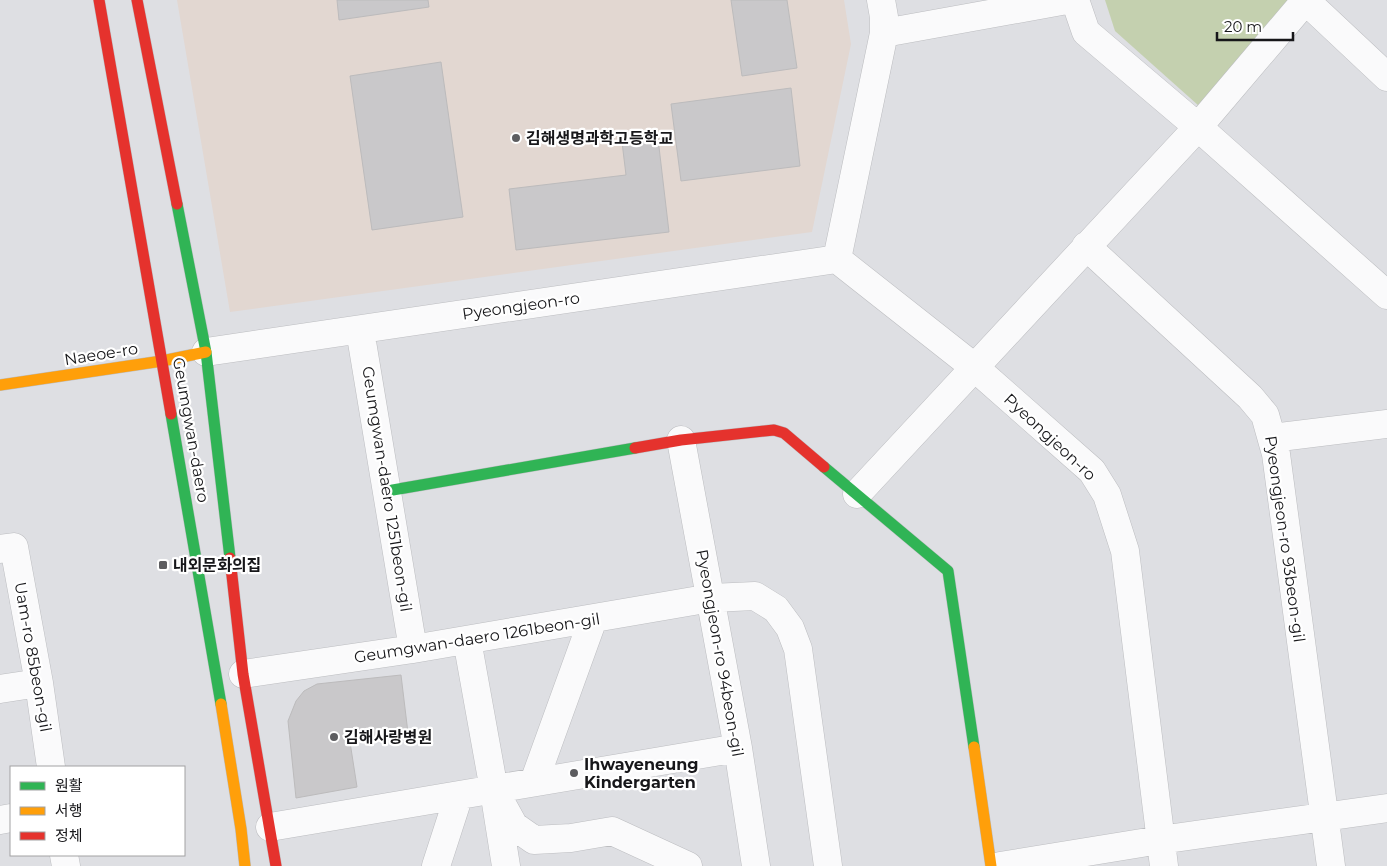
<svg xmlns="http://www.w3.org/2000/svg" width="1387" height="866" viewBox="0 0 1387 866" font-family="Montserrat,'Noto Sans KR',sans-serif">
	<rect width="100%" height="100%" fill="#dedfe3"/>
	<path fill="#e2d7d1" d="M177,0H844L851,44L812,232L230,312Z"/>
	<path fill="#c4d0af" d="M1105,0H1296L1199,106L1115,31Z"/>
	<path fill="#c9c8ca" stroke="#bcbbbc" d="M337,0H428L429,7L339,20Z
		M731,0H787L797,68L742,76Z
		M441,62L463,217L372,230L350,76Z
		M791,88L800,166L681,181L671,104Z
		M657,130L669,232L516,250L509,189L626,175L621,134Z
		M401,675L408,733L350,742L357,787L296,798L288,721L296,701L304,691L317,684Z"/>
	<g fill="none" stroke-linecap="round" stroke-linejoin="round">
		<g stroke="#bcbdc0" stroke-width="29">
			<path id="street" d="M1075,0L1086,32L1198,127L1387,295
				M1305,0L1387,77
				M884,33L1067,0
				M1086,246L1250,397L1265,415L1276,454L1331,866
				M837,259L974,367L1092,471L1107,495L1125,551L1164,866
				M360,330L413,649
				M206,352L837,259L884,33V17L881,0
				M1272,438L1387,424
				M681,440L738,748L756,866
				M857,494L1198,127L1306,0
				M0,549L14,547L39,683L51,767
				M467,640L494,790L514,826L534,840L571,838L612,831L688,866
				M243,674L413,649L711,598L755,596L776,609L790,628L798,649L828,866
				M0,689L39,683
				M534,782L593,619
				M496,803L506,866
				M0,820L11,818
				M270,827L738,748
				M64,855L66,866
				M436,866L459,795
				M1000,866L1160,840L1387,808"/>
		</g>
		<g stroke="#bcbdc0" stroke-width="12">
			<path id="fast" d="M177,204L206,352L230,558
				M171,414L221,704
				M824,467L948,571L974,747
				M387,491L635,448"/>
		</g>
		<g stroke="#bcbdc0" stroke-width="12">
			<path id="slow" d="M0,385L162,361L206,352
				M221,704L241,829L245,866
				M974,747L991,866"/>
		</g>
		<g stroke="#bcbdc0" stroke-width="12">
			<path id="jam" d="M99,0L171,414
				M137,0L177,204
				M635,448L681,440L774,430L784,433L824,467
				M230,558L243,674L276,866"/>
		</g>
		<use href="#street" stroke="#fafafb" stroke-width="28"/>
		<use href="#fast" stroke="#30b455" stroke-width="11"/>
		<use href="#slow" stroke="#ff9f0a" stroke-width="11"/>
		<use href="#jam" stroke="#e5322d" stroke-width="11"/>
	</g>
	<g fill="#5d5d60" stroke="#fff" stroke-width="2">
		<circle cx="516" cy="138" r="5"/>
		<rect x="158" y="560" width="10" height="10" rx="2.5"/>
		<circle cx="334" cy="737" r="5"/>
		<circle cx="574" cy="773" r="5"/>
	</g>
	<g text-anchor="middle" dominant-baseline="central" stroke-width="4.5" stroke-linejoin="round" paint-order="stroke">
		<g font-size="16" font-weight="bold" fill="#17171a" stroke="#fff" text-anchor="start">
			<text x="526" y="138">김해생명과학고등학교</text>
			<text x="173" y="565">내외문화의집</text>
			<text x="344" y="737">김해사랑병원</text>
			<text x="584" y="764">Ihwayeneung<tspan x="584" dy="18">Kindergarten</tspan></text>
		</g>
		<g font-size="16" fill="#17171a" stroke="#fff">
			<text transform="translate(521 306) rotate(-8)">Pyeongjeon-ro</text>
			<text transform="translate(101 354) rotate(-9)">Naeoe-ro</text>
			<text transform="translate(191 430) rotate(80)">Geumgwan-daero</text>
			<text transform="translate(1050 437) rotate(43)">Pyeongjeon-ro</text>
			<text transform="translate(387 489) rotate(81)">Geumgwan-daero 1251beon-gil</text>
			<text transform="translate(1285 539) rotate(82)">Pyeongjeon-ro 93beon-gil</text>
			<text transform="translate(477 638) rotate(-9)">Geumgwan-daero 1261beon-gil</text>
			<text transform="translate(720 653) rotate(80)">Pyeongjeon-ro 94beon-gil</text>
			<text transform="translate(33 657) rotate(80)">Uam-ro 85beon-gil</text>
		</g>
	</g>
	<rect x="10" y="766" width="175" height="90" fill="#ffffff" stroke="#a2a2a3"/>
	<rect x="20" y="782" width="25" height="8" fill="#30b455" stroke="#a2a2a3"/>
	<text x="55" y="791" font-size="15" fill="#17171a">원활</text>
	<rect x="20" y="807" width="25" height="8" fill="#ff9f0a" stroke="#a2a2a3"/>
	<text x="55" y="816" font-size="15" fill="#17171a">서행</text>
	<rect x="20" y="832" width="25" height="8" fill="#e5322d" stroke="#a2a2a3"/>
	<text x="55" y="841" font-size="15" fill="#17171a">정체</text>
	<path d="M1217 32v8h76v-8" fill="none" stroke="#17171a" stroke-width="2.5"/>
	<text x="1224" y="32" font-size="15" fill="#17171a" stroke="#ffffff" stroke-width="4" paint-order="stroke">20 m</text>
</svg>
